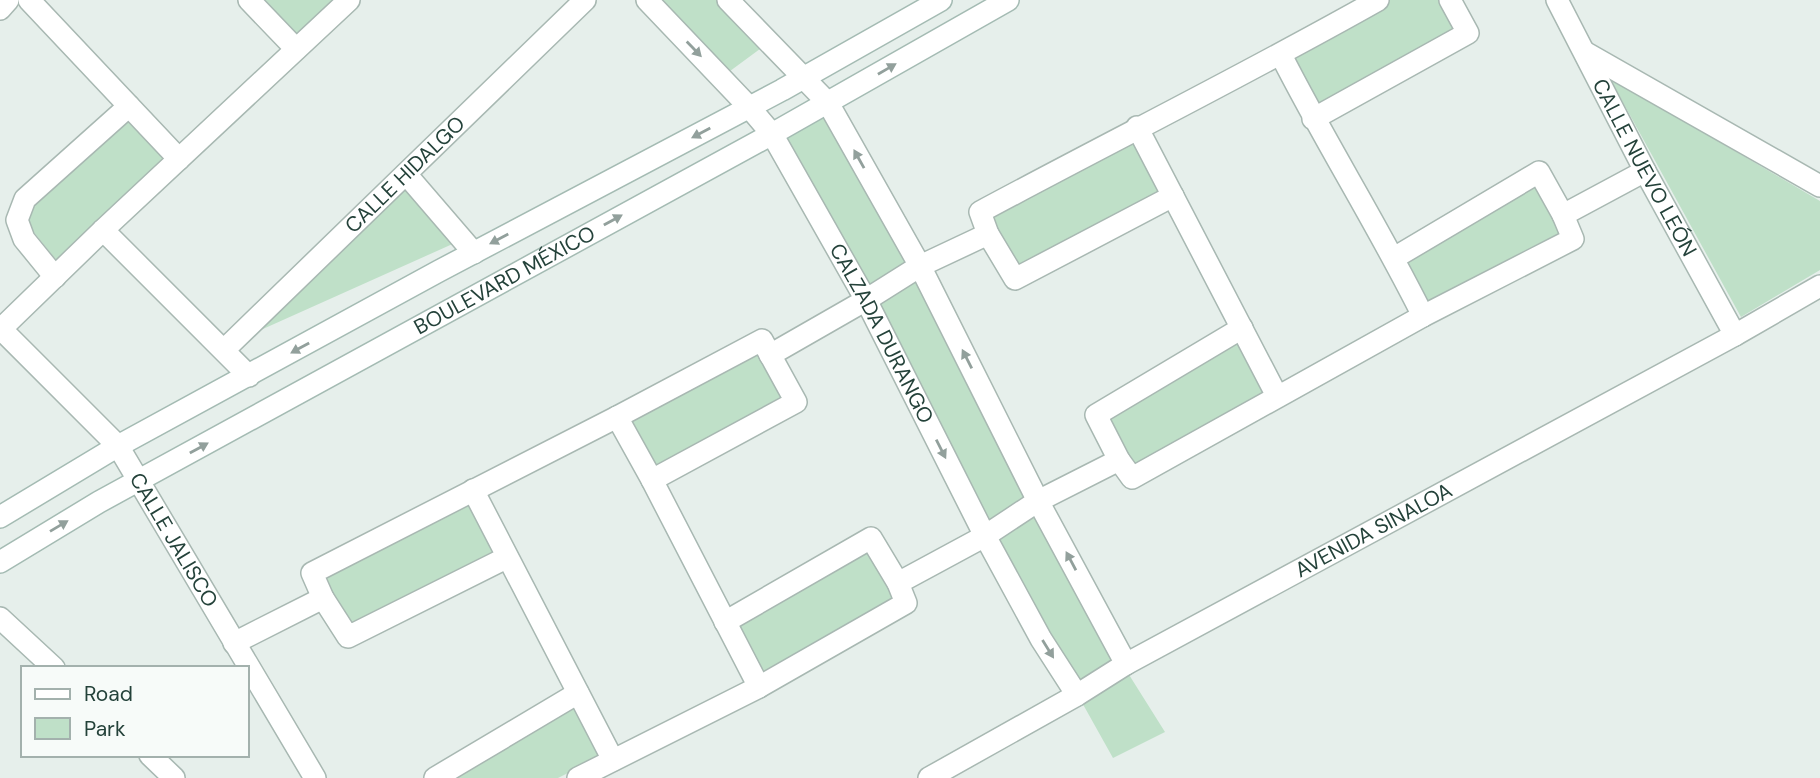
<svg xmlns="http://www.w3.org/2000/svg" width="1820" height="778" viewBox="0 0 1820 778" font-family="'DM Sans',sans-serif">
	<rect width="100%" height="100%" fill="#e6efeb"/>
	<path fill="#bfe0c8" d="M252,0H345L296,45Z
		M654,0H719L764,46L726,74Z
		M1385,0H1444L1462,32L1315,113L1285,57Z
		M1609,77L1820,201V270L1741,317Z
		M825,109L1121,662L1165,732L1113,758L985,529L777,136Z
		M129,114L172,157L57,261L28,225L29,203Z
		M1135,132L1165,196L1019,269L985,214Z
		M1536,178L1568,239L1425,310L1400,261Z
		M405,183L457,242L254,333Z
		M1240,334L1264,391L1134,473L1102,416Z
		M760,348L785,397L655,469L623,420Z
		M471,497L494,551L350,627L322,577Z
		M868,546L900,600L764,677L732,625Z
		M577,702L602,756L558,778H445Z"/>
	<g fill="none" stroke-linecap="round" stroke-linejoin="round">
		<g stroke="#a8b8b2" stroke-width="24">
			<g id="street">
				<path d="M29,0L179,159"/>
				<path d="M249,0L296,49"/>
				<path id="s1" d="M647,0L749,107L772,134L866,300L985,536L1041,639L1077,695"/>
				<path d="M728,0L828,103L920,266L1038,501L1126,664"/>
				<path id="s2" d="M1557,0L1645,171L1735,335"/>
				<path d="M0,9L8,0"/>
				<path d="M1586,53L1820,186"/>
				<path d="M1281,55C1326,144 1379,227 1423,316"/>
				<path d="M1313,119L1468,33L1450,0"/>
				<path d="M1137,127L1277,396"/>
				<path d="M406,174L474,253"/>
				<path d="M1173,196L1015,279L988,234L980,212C1112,141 1247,74 1378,0"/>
				<path d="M1563,215L1645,171"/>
				<path d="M103,230L249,376"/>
				<path d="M55,277L24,239L17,220L25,199L129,106"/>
				<path id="s3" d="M0,328L118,446L315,778"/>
				<path d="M1242,328L1096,415L1119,460L1132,478L1423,316L1573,239L1563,215L1539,172L1394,258"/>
				<path d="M1,329L103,230L349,0"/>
				<path id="s4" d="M224,350L585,0"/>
				<path d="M770,355L866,300L920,266L988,234"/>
				<path d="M617,417L652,480L759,687"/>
				<path d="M473,490L613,760"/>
				<path d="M506,558L348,637L323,598L312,573L617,417L762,340L796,402L652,480"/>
				<path d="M898,583L985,536L1038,501L1119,460"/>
				<path d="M0,618L54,668"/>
				<path d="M234,643L323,598"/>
				<path d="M150,755L174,778"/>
				<path d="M435,778L578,693"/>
				<path d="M578,778L759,687L906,603L898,583L871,538L725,622"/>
				<path id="s5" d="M929,778L1077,695L1126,664L1735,335L1820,286"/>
			</g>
		</g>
		<g stroke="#a4bbb3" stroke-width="24">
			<g id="secondary">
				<path d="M0,517L118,446L439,271L782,90L941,0"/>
				<path id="s6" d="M0,562L99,502L772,134L1008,0"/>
			</g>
		</g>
		<use href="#street" stroke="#fff" stroke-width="21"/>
		<use href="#secondary" stroke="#fff" stroke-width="21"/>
	</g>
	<defs><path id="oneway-solid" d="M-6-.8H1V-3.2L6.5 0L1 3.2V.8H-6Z" transform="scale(1.75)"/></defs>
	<g fill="#92a09c">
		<use href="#oneway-solid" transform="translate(694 49) rotate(46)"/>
		<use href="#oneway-solid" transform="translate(887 69) rotate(-30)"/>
		<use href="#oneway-solid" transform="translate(701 133) rotate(152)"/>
		<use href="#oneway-solid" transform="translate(859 159) rotate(-119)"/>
		<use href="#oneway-solid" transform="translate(613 220) rotate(-29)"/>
		<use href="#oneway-solid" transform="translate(499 239) rotate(152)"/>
		<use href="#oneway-solid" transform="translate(300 348) rotate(151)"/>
		<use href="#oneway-solid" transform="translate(967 359) rotate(-117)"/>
		<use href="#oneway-solid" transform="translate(199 448) rotate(-29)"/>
		<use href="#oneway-solid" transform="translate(941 449) rotate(63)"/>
		<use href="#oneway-solid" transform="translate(59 526) rotate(-31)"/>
		<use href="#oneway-solid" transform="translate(1071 561) rotate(-118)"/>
		<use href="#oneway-solid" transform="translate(1048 649) rotate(58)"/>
	</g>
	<g text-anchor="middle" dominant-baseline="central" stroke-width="6" stroke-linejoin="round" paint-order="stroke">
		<g font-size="21" fill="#24423a" stroke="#f7fbf9">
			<text stroke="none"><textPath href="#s2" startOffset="189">CALLE NUEVO LEÓN</textPath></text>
			<text stroke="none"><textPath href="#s4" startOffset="252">CALLE HIDALGO</textPath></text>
			<text stroke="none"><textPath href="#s6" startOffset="578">BOULEVARD MÉXICO</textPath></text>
			<text stroke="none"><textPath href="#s1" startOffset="411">CALZADA DURANGO</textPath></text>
			<text stroke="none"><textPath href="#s5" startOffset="509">AVENIDA SINALOA</textPath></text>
			<text stroke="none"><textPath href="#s3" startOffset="276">CALLE JALISCO</textPath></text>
		</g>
	</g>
	<rect x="21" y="666" width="228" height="91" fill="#f7fbf9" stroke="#a3b1ad" stroke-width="2"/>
	<rect x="35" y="689" width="35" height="10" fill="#ffffff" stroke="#a3b1ad" stroke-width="2"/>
	<text x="84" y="701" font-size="21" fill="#24423a">Road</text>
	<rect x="35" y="718" width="35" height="21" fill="#bfe0c8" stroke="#a3b1ad" stroke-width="2"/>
	<text x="84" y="736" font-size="21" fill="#24423a">Park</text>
</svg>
